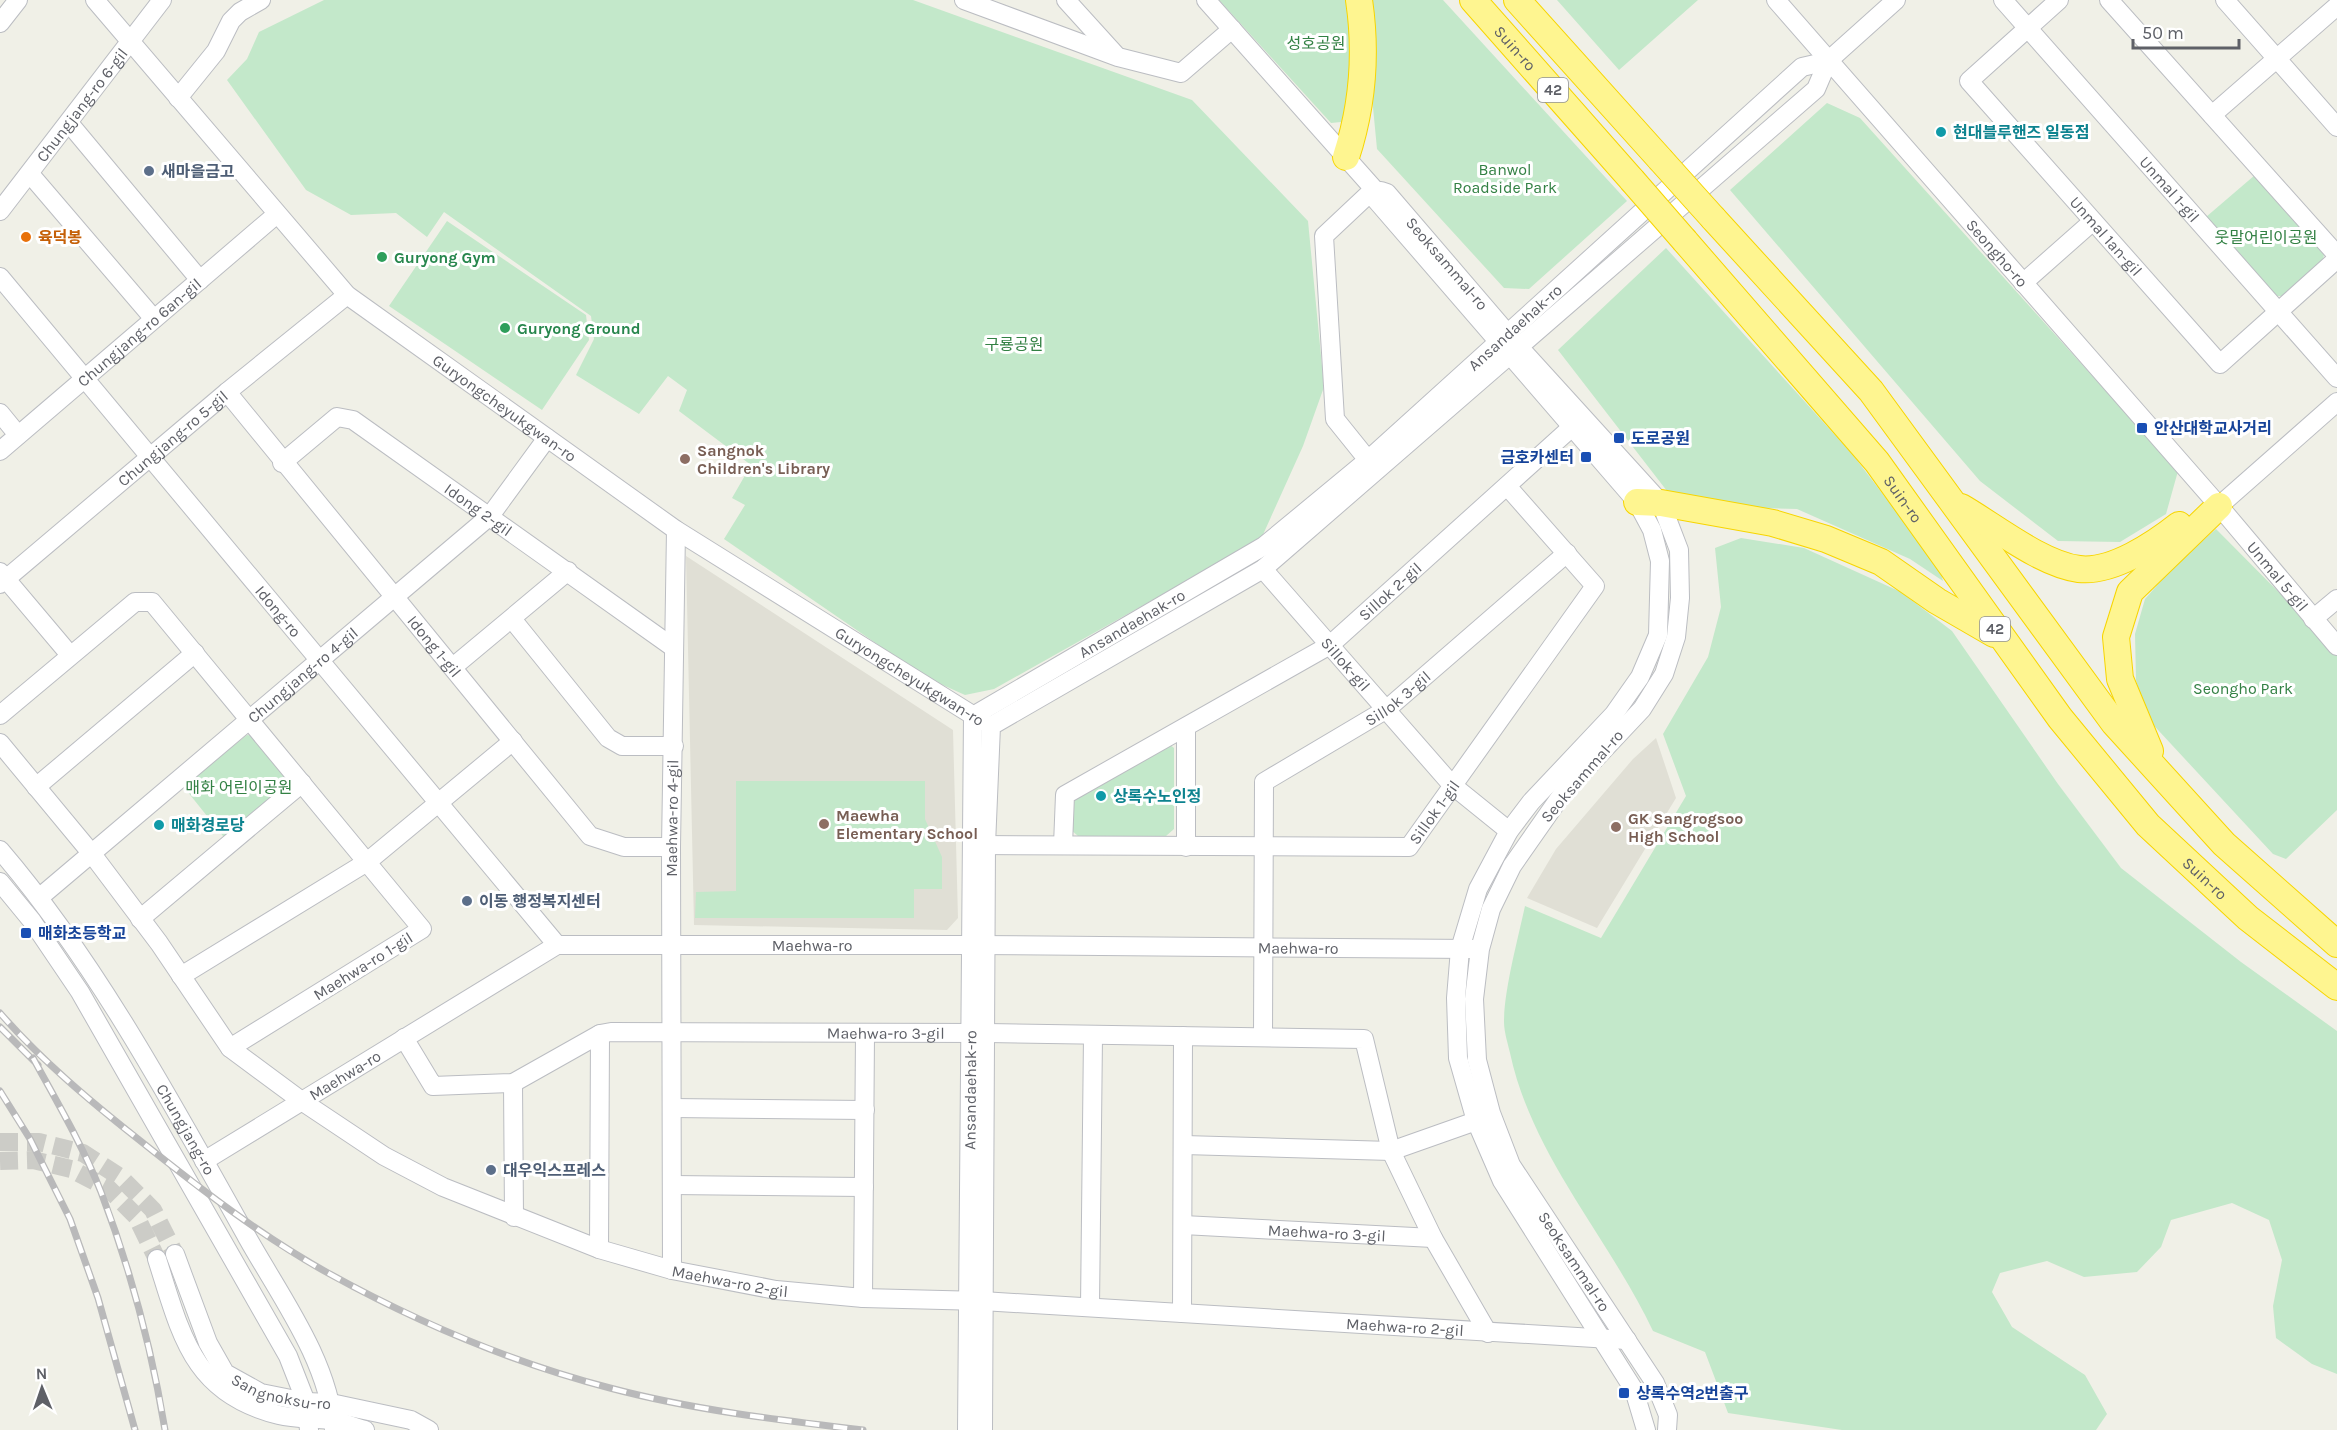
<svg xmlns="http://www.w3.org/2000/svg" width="2337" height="1430" viewBox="0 0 2337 1430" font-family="Karla,'Noto Sans KR',sans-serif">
	<rect width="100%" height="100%" fill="#f0f0e7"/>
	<path fill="#e0dfd5" d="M686,556L953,730L958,918L947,930L694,925Z
		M1656,738L1676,798L1597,928L1527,898L1556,849L1633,759Z"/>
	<path fill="#c3e8ca" d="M324,0H913L1192,100L1308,221L1324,387L1303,446L1261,539L994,689L965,695L925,677L724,539L745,505L732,498L751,465L679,411L687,390L668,376L639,414L576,375L594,339L591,316L444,212L427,237L396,213L351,215L306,190L227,80L247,59L259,32Z
		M1219,0H1353L1351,121L1331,123Z
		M1368,0H1443L1627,201L1529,289L1504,288L1377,149L1372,97Z
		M1557,0H1698L1619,70Z
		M1827,103L1860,118L2178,471L2166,514L2120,542L2058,541L1980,481L1730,190Z
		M2255,175L2324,254L2323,261L2282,296H2275L2206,217Z
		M447,221L586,315L589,340L542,410L389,306Z
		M1666,248L1853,455L1940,569L1943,581L1910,559L1797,509L1701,506L1667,491L1558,350Z
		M2216,529L2337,651V810L2286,859L2273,854L2146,717L2136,680L2135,634L2145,599L2175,565Z
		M1741,538L1804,548L1901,592L1952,631L2058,784L2121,868L2241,962L2337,1031V1374L2312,1364L2276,1338L2273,1306L2282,1260L2269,1220L2232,1203L2171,1220L2161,1247L2137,1272L2084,1277L2047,1261L2000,1273L1992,1292L2012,1327L2085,1375L2107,1414L2096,1430H1842L1728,1413L1705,1352L1653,1331C1609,1238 1532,1156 1510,1053C1508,1044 1504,1032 1504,1022C1504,990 1518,939 1525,906L1601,938L1686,796L1663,734L1708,657L1721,607L1715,548Z
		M247,735L254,736L292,783L227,841L183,786Z
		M1169,744L1174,748V829L1166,836H1078L1070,829L1071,801Z
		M736,781H925V819L942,857V889H914V918H695L696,892L736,891Z"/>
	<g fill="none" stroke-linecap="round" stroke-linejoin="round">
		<path stroke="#ccccc7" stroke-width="18" stroke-dasharray="18 9" stroke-linecap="butt" d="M0,1142H39L83,1153L120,1177L153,1210L175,1254
			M0,1161L33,1160L71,1169L109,1189L136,1216L157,1259"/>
		<g stroke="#bbbdc2" stroke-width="20">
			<g id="minor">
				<path id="s1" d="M95,0L347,295L676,530L982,721"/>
				<path d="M964,0L1118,57L1181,73L1232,29"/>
				<path d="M1066,0L1115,54"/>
				<path d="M1206,0L1374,189L1376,200L1637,502L1652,530L1660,561L1658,635L1640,677L1614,714L1531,802L1509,831L1478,889L1460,949L1456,998L1458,1058L1476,1121L1502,1181L1634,1390L1646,1430"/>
				<path id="s2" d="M1776,0L2219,506L2337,646"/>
				<path id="s3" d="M2003,0L2337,378"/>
				<path id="s4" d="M2059,0L1969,81L2220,364L2337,259"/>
				<path d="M2109,0L2337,255"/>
				<path d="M2225,0L2337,127"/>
				<path d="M0,23L18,0"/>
				<path d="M178,98L216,51L231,21L240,12L261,0"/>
				<path d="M2212,115L2337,6"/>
				<path d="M69,123L200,280"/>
				<path d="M30,174L154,319"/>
				<path id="s5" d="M1381,191L1387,193L1520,348L1661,503L1679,550L1680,598L1676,637L1664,674L1642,709L1563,793L1512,866L1491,909L1480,949L1474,999L1477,1060L1491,1113L1511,1165L1655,1383L1668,1415L1667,1430"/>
				<path id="s6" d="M0,211L162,0"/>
				<path id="s7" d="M0,277L557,945"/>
				<path d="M2023,283L2092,222"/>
				<path id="s8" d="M227,392L590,836L624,847H671"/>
				<path d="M0,413L18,435"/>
				<path id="s9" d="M0,451L277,214"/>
				<path d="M1368,460L1335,419L1324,236L1374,189"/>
				<path id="s10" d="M282,463L337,417L353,420L674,648"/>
				<path d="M2219,506L2337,402"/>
				<path id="s11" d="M1263,569L1452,785L1509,831"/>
				<path d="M0,572L70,655"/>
				<path id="s12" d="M0,584L227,392L347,295"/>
				<path d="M512,619L608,738L622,746H674"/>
				<path d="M2313,619L2337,599"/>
				<path d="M453,667L568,571"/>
				<path d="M0,715L135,602H152L422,929L230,1048"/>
				<path d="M1186,727V847"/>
				<path id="s13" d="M0,743L92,854L159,943L230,1048L303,1102L384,1156L443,1187L599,1249L672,1270L776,1290L863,1298L982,1301L1627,1340"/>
				<path d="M36,787L195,653"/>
				<path id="s14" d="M974,845L1409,847L1595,586L1507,486"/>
				<path id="s15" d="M1063,845L1065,795L1330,645L1572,427"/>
				<path id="s16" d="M0,850C97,963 174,1107 247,1237C280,1296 329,1361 334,1430"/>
				<path d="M0,882L32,921L80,992L288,1356L306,1402L309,1430"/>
				<path id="s17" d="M40,897L490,516L547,438"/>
				<path d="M140,919L302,783"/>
				<path d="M181,976L367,862L513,741"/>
				<path id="s18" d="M1263,1036L1264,782L1387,709L1567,553"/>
				<path id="s19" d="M404,1038L433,1086L513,1083L600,1034L611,1032L987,1033L1364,1039L1391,1151L1433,1238L1488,1333"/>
				<path d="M513,1083L514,1217"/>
				<path d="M672,1108L865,1110"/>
				<path d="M1184,1145L1391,1151L1476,1121"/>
				<path id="s20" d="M204,1161L557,945H971L1473,949"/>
				<path d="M672,1185L864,1187"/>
				<path id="s21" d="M1183,1225L1433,1238"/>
				<path d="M599,1249L600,1034"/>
				<path id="s22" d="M175,1254L208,1343L225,1373L261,1393L306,1402L331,1403L411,1420L429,1430"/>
				<path d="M157,1259C181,1334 192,1394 279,1415C295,1419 313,1418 330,1420C342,1422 354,1427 365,1430"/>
				<path id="s23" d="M672,1270L671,847L676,530"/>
				<path d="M863,1298L865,1034"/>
				<path d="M1090,1307L1093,1036"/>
				<path d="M1182,1313L1183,1036"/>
				<path id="s24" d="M967,1430L973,716L1264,546L1368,460L1802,67L1828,61"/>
				<path d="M983,1430L986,845L991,726L1263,569L1816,89L1828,61L1896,0"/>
			</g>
		</g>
		<g stroke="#f7d500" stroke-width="28">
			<g id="highway">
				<path id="s25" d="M1473,0L1632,180"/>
				<path d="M1517,0L1660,159"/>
				<path d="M1346,157C1363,105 1367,54 1359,0"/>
				<path d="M1713,218L1871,391L2114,723L2224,844L2337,944"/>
				<path id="s26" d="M1685,241L1877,462L2060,718L2148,825L2248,918L2337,987"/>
				<path d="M1637,502L1661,503L1773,523L1826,539L1881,562L1937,601L1994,634"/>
				<path d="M1961,507C1994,526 2041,564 2079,569C2112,573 2155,544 2179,525"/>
				<path d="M2150,751L2120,679L2116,637L2130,592L2219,506"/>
			</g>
		</g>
		<use href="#minor" stroke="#fff" stroke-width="18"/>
		<use href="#highway" stroke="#fef590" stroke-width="26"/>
		<g stroke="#b9b9ba" stroke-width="7">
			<path id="rail" d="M0,1013C41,1060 90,1101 138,1139C198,1187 261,1236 328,1273C415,1321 513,1363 610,1388C693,1410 778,1420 863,1430
				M0,1027L38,1065
				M33,1058C57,1102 83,1146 101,1192C130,1268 152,1350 165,1430
				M0,1091L30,1139L70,1219L98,1298L135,1430"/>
		</g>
		<use href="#rail" stroke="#fff" stroke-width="4.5" stroke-dasharray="14" stroke-linecap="butt"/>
		<g stroke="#f7d500" stroke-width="28" stroke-linecap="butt">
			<path id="highway-bridge" d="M1660,159L1713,218
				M1632,180L1685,241"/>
		</g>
		<use href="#highway-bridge" stroke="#fef590" stroke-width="26"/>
	</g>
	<g fill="#0f9aa8" stroke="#fff" stroke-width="2">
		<circle cx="1941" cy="132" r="6"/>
		<circle cx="1101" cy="796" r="6"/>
		<circle cx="159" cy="825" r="6"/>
	</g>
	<g fill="#5c6f8a" stroke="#fff" stroke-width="2">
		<circle cx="149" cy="171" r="6"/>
		<circle cx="467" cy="901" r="6"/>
		<circle cx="491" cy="1170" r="6"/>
	</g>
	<circle fill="#e8710a" stroke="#fff" stroke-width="2" cx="26" cy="237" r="6"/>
	<g fill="#2e9e5b" stroke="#fff" stroke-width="2">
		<circle cx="382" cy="257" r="6"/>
		<circle cx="505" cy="328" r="6"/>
	</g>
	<g fill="#1a4fb4" stroke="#fff" stroke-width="2">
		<rect x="2136" y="422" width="12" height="12" rx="3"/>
		<rect x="1613" y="432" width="12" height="12" rx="3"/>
		<rect x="1580" y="451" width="12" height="12" rx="3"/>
		<rect x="20" y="927" width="12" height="12" rx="3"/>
		<rect x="1618" y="1387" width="12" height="12" rx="3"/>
	</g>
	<g fill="#8d6e63" stroke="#fff" stroke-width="2">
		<circle cx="685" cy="459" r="6"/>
		<circle cx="824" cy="824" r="6"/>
		<circle cx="1616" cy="827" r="6"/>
	</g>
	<g text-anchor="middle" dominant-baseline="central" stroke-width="6" stroke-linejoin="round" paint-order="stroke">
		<g fill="#fff" stroke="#8e9095" stroke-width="1.5">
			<rect x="1538" y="78" width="30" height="24" rx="4.5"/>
			<rect x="1980" y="617" width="30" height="24" rx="4.5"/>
		</g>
		<g font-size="15" font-weight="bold" fill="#5e6067">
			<text x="1553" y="90">42</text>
			<text x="1995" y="629">42</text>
		</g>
		<g font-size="16" fill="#338144" stroke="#fff">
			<text x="1316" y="43">성호공원</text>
			<text x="1505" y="169">Banwol<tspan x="1505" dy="18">Roadside Park</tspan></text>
			<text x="2266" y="237">웃말어린이공원</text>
			<text x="1014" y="344">구룡공원</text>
			<text x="2243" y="688">Seongho Park</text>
			<text x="239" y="787">매화 어린이공원</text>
		</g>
		<g font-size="16" fill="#5e6067" stroke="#fff">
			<text stroke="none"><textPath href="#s25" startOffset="64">Suin-ro</textPath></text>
			<text stroke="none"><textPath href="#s6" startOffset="134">Chungjang-ro 6-gil</textPath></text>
			<text stroke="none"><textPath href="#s3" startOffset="252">Unmal 1-gil</textPath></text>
			<text stroke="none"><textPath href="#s4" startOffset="328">Unmal 1an-gil</textPath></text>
			<text stroke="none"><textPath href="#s2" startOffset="336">Seongho-ro</textPath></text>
			<text stroke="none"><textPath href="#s5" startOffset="99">Seoksammal-ro</textPath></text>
			<text stroke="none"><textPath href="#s24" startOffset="1384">Ansandaehak-ro</textPath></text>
			<text stroke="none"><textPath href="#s9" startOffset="183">Chungjang-ro 6an-gil</textPath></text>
			<text stroke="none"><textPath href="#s1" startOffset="582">Guryongcheyukgwan-ro</textPath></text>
			<text stroke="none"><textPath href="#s12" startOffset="226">Chungjang-ro 5-gil</textPath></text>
			<text stroke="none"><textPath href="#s26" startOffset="338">Suin-ro</textPath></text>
			<text stroke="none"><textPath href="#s10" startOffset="242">Idong 2-gil</textPath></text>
			<text stroke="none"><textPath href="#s2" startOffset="764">Unmal 5-gil</textPath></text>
			<text stroke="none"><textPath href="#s15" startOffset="435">Sillok 2-gil</textPath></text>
			<text stroke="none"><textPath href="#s7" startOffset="435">Idong-ro</textPath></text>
			<text stroke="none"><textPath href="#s24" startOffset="898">Ansandaehak-ro</textPath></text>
			<text stroke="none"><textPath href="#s8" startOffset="328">Idong 1-gil</textPath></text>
			<text stroke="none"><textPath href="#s11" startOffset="126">Sillok-gil</textPath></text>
			<text stroke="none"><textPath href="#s17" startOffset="344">Chungjang-ro 4-gil</textPath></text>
			<text stroke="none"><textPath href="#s1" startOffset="1068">Guryongcheyukgwan-ro</textPath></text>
			<text stroke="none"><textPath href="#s18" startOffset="412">Sillok 3-gil</textPath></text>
			<text transform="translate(1582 776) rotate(-49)">Seoksammal-ro</text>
			<text stroke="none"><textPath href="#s14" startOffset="478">Sillok 1-gil</textPath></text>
			<text stroke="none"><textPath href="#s23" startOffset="452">Maehwa-ro 4-gil</textPath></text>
			<text stroke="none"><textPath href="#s26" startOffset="824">Suin-ro</textPath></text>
			<text stroke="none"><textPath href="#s20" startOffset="669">Maehwa-ro</textPath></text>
			<text stroke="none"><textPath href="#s20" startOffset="1155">Maehwa-ro</textPath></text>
			<text transform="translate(363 966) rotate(-32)">Maehwa-ro 1-gil</text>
			<text stroke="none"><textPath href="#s19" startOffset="522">Maehwa-ro 3-gil</textPath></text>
			<text stroke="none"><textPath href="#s20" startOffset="165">Maehwa-ro</textPath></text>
			<text stroke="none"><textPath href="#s24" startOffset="340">Ansandaehak-ro</textPath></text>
			<text stroke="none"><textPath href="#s16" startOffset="336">Chungjang-ro</textPath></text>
			<text stroke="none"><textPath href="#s21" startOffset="144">Maehwa-ro 3-gil</textPath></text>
			<text stroke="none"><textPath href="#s5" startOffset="1269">Seoksammal-ro</textPath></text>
			<text stroke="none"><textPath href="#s13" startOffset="940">Maehwa-ro 2-gil</textPath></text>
			<text stroke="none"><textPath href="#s13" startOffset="1617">Maehwa-ro 2-gil</textPath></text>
			<text stroke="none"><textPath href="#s22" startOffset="190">Sangnoksu-ro</textPath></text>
		</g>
		<g font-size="16" font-weight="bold" fill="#0d838f" stroke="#fff" text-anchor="start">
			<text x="1953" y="132">현대블루핸즈 일동점</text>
			<text x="1113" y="796">상록수노인정</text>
			<text x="171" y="825">매화경로당</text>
		</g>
		<g font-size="16" font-weight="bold" fill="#4e5e75" stroke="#fff" text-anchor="start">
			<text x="161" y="171">새마을금고</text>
			<text x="479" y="901">이동 행정복지센터</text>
			<text x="503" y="1170">대우익스프레스</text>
		</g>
		<g font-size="16" font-weight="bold" fill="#c56008" stroke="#fff" text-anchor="start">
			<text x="38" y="237">육덕봉</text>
		</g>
		<g font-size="16" font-weight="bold" fill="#27864d" stroke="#fff" text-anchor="start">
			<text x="394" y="257">Guryong Gym</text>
			<text x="517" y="328">Guryong Ground</text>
		</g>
		<g font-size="16" font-weight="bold" fill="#164399" stroke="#fff" text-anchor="start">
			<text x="2154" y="428">안산대학교사거리</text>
			<text x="1631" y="438">도로공원</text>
			<text x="1574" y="457" text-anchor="end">금호카센터</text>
			<text x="38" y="933">매화초등학교</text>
			<text x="1636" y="1393">상록수역2번출구</text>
		</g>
		<g font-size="16" font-weight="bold" fill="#785e54" stroke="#fff" text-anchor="start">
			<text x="697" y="450">Sangnok<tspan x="697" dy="18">Children's Library</tspan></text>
			<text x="836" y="815">Maewha<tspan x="836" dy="18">Elementary School</tspan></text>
			<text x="1628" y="818">GK Sangrogsoo<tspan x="1628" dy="18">High School</tspan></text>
		</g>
	</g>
	<g transform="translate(42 1388) rotate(358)" stroke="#ffffff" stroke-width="4.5" paint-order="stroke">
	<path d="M0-4.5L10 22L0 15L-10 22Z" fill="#5e6067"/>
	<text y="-9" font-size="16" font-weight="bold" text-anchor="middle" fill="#5e6067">N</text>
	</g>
	<path d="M2133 39v9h106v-9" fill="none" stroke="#5e6067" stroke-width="3"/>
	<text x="2142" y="39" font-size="18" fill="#5e6067" stroke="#ffffff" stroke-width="4.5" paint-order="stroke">50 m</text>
</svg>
